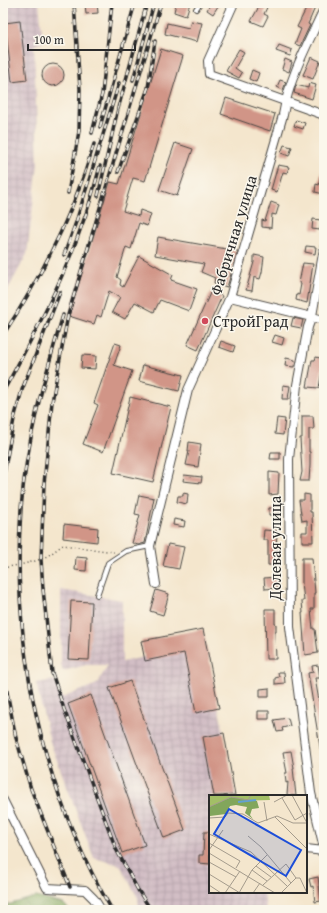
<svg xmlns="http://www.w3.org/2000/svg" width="327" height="913" viewBox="0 0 327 913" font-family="'Gentium Book Plus',serif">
	<defs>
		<pattern id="industrial-grid" width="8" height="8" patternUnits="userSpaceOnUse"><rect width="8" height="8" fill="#d2bec5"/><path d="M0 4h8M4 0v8" fill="none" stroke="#b4a3a9"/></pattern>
		<pattern id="forest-crowns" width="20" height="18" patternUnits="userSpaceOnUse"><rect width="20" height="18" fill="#82a65b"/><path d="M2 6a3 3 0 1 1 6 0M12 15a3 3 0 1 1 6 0" fill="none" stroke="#6b874b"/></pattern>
	</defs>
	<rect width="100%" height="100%" fill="#fbf7ec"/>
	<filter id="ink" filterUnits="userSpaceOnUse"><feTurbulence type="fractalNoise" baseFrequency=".025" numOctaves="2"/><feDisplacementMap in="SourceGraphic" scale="8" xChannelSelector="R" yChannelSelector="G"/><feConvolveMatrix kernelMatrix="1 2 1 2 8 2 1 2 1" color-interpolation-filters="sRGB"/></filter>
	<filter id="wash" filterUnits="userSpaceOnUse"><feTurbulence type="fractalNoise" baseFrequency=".012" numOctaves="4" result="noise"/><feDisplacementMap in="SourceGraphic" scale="16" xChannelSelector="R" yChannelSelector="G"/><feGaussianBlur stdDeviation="0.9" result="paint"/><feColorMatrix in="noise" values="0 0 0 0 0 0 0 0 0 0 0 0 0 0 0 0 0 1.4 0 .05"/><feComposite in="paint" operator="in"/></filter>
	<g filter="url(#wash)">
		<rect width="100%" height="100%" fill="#f4e6cd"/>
		<path fill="url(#industrial-grid)" d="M3,3H39L43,42L34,45L38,164L27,254L6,293H3Z
			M61,590L122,600V662L144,657L141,641L203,629L236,796H210V892H264L266,910H139L138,898L120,865L94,858L50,742L36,683L55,680L62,698L97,684L108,665H86L63,671L61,665Z"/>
		<path fill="url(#forest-crowns)" stroke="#566843" d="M36,897L64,904L69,910H3V906Z"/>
		<g id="blocks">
			<path fill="#d19587" d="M85,3H97L98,13L86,14Z
				M176,3H190L186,16L174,12Z
				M211,3H220L213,14L207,10Z
				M261,3H269L264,14L268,16L263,26L251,21Z
				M309,3H317L308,24L310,25L300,46L295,44L301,29L297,27Z
				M20,21L27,80L12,82L5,23Z
				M191,21L202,23L197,42L165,34L167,23L189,28Z
				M279,45L292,50L290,56L276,51Z
				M161,49L183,56L145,181L133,178L123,211L139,216L140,210L151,214L147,226L139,223L131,249L126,247L117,277L121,280L120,285L123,287L139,256L173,275L171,280L197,289L189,311L160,300L154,312L135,302L125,319L112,312L120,297L109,291L101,317L97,315L94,324L69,316L110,182L119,184Z
				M239,49L244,52L235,68L242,73L239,78L226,71Z
				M311,57L320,61L313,79L303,75Z
				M285,59L292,62L289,72L282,69Z
				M42 75a11 11 0 1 1 22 0a11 11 0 1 1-22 0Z
				M252,70L259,73L256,82L249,79Z
				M280,80L286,82L283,90L277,87Z
				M309,83L316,85L312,99L294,93L296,85L308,88Z
				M226,98L275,114L270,131L221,114Z
				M296,120L305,123L303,129L294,126Z
				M175,143L193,149L177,196L159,190Z
				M284,145L292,147L289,156L281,153Z
				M278,165L289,167L287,173L283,172L277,192L271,190Z
				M321,172H324V194L315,192L316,184L319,185Z
				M271,202L279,205L276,215L272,214L271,228L262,227V220L265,221Z
				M313,219L321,220L320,230L312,229Z
				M158,237L238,251L227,287L214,283L215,278L201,272L204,264L155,255Z
				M306,246L316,247L315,254L305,252Z
				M254,255L264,257L262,272L260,279L254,277L252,291L246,290L254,262Z
				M303,263L313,264L307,303L296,300L297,294L299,295L301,284L299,283Z
				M211,291L222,296L198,350L187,345Z
				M293,318L303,320L301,328L291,326Z
				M275,335L284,338L282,345L272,342Z
				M221,341L235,346L233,352L219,347Z
				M115,343L121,345L114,365L132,371L103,452L83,444L98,405L94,403Z
				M82,355L96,356L95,369L81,368Z
				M316,357L324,359L319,388L307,387L312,360H315Z
				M286,358L295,360L294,367L285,366Z
				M143,365L183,375L179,391L139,381Z
				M283,385L290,386L288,399H282Z
				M130,397L171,407L153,482L113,473Z
				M302,416H313L314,429H309V452H310V465L309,481H300L302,472L300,438H302Z
				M277,418L285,419L283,435L275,434Z
				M189,442L201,444L198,467L186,465L189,451H188Z
				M271,452H280V459H270Z
				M269,472L279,473L278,494L269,495Z
				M184,475L202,477L201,483L183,481Z
				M183,493L188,494L187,504L177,502L178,496H183Z
				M304,494L310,495V512H312L313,542H302V532H307V520L302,521L299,500H304Z
				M139,495L154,498L145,543L138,545L132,543L140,515L135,514Z
				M269,508H279V516L269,515Z
				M174,519L185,521L184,527L173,525Z
				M64,524L98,528L97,542L63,538Z
				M264,530L277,531L276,549H277L278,565H268V540H263Z
				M168,544L184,547L179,569L163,566Z
				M76,557L87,558L86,571L75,570Z
				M302,558H312L315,593H314V609H311L313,629H315L318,653L305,655L302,613H303L302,601H304L302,583Z
				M277,577L278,588L265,589L264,578Z
				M156,590L169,594L163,615L150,611Z
				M71,601L92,602L89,660L68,659Z
				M265,609H275V624H276V632H275L276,659H266Z
				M203,629L219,708L196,713L184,653L145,661L141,641Z
				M318,665L320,678H315L319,701L322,700L324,710V753H321L308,673L313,672L312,666Z
				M278,672H284L285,683L275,684V678L279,677Z
				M130,681L185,830L164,838L109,688Z
				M269,688V697H260V689Z
				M91,695L145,845L122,853L68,704Z
				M258,711H269V719H258Z
				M288,718L290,726L282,728L283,731L277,732L274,720Z
				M224,733L235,795L214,796L203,737Z
				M291,751L294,768H293L296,796L287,795L288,782L286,783L285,773H287L283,752Z
				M204,832H210V864L199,863V855H203Z
				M318,877L321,901L315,902L313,886L311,887L309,879Z"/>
		</g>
	</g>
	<g filter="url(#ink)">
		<use href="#blocks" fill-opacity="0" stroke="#494743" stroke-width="1"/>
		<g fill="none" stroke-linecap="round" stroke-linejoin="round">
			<g stroke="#494743" stroke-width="6">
				<path id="service" d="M196,9L200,3
					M97,595L108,563L126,551L150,546"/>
			</g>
			<g stroke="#494743" stroke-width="10">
				<path id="minor" d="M234,3L208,61L209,74L324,115
					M324,248L312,316L308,327L297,385L289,459L290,627L311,793L324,848
					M230,297L324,320
					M156,584L150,546L188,390L230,297L283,115C289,78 308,43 324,9
					M3,800L47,888L85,890L94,899L101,910
					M306,849L324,851"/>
			</g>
			<path stroke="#494743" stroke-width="1.5" stroke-dasharray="1 3" stroke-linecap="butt" d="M3,568C18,565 34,563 47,556C53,553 58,548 63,545L114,552"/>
			<use href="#service" stroke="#fff" stroke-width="4"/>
			<use href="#minor" stroke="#fff" stroke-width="8"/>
			<g stroke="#2b2b2b" stroke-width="3.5">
				<path id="rail" d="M133,80L154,3
					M118,109L147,3
					M100,127L135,3
					M92,133L102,94L112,3
					M118,172L148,88L155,41
					M68,193L79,131L80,89L74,3
					M98,196L119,104
					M64,255L76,222L119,83
					M63,315C44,379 26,442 21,509C11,647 42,790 112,910
					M3,335C42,276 74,212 94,144
					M3,392C33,337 63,281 83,222C90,204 95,185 100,166
					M3,479L14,419L22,390L60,292
					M3,671L16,738L31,789L70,887
					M151,910L138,890L116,849L64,709L52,673L43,589L41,559L44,484L52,402L68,315L161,3"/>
			</g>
			<use href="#rail" stroke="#fbf7ec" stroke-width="2" stroke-dasharray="6" stroke-linecap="butt"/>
		</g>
	</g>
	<circle fill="#d1495b" stroke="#fbf7ec" stroke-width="1.5" cx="205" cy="321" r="4"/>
	<g text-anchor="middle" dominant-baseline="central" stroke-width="3" stroke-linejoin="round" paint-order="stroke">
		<g font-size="16" fill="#2b2b2b" stroke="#fbf7ec">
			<text transform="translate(233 235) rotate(-73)">Фабричная улица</text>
			<text transform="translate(275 548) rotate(-90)">Долевая улица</text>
		</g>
		<g font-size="16" fill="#2b2b2b" stroke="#fbf7ec" text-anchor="start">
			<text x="213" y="321">СтройГрад</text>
		</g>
	</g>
	<g transform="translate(209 795)">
		<rect width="98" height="98" fill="#f4e6cd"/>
		<path d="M0,0H60L61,5L32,6L22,2L0,12Z" fill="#a3bf66"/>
		<path d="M22,2L48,6L50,13L43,14L41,20L44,24L36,18L38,12L27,10L21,11L17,19L1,21L0,12Z" fill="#82a65b"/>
		<path fill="none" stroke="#62a0d4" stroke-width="2" d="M29,7L47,5"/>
		<path fill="none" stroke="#a49b8c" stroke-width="1" d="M83,0L98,28M73,3L86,25M55,7L58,26M65,7L78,0M0,12L22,2L39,5L42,0M66,22L98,54M0,23L16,22L19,18L34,19L49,28L68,21L84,28H98M86,25L98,18M0,39L42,57L78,91M39,41L52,52L82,88M0,48L31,66L27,73M0,55L14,35M0,58L66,98M0,67L27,82M47,71L62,82M43,75L58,86M0,79L31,98M87,83H91L98,98M0,90L12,98M54,90L77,69L87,83M16,98L31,76M30,98L43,75L58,60M44,98L51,88M72,98L87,83"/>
		<path fill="#1d4ed8" fill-opacity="0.15" stroke="#1d4ed8" stroke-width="2" d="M20,14L92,55L77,81L5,39Z"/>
		<rect width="98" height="98" fill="none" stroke="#2b2b2b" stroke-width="2"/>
	</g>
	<rect width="327" height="913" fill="none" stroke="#fbf7ec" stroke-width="16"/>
	<path d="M28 44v6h107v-6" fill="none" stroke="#2b2b2b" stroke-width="2"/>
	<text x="34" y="44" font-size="12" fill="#2b2b2b" stroke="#fbf7ec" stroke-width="3" paint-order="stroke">100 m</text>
</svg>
